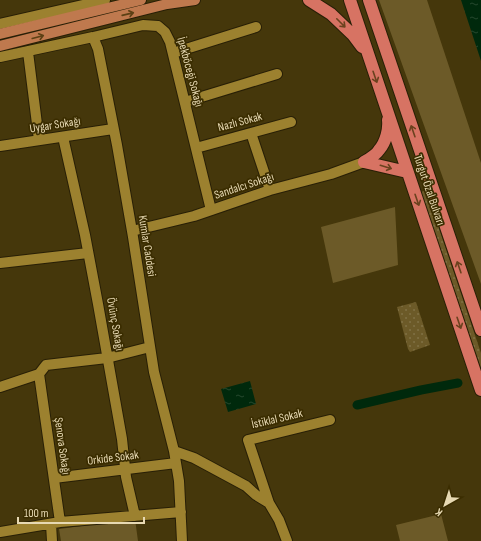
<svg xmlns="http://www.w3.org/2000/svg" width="481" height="541" viewBox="0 0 481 541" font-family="'Sofia Sans Condensed',sans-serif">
	<defs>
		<pattern id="grass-dots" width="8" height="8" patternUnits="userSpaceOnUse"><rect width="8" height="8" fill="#6c5a28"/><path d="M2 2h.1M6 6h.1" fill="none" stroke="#817145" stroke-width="1.8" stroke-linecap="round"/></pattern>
		<pattern id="water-ripples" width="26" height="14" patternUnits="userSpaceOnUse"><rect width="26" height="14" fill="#00290c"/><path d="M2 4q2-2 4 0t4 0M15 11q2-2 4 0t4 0" fill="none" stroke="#25472d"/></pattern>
	</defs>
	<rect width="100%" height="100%" fill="#45370b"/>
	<path fill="url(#grass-dots)" d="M426,190L481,353V369L421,192Z
		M416,302L430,345L410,352L408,349L397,307Z"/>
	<path fill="#6c5a28" d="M379,0H427L481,163V284Z
		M395,207L398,265L333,283L321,227Z
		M441,514L448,541H400L396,525Z
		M135,519L138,541H61L59,529Z"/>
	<path fill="url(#water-ripples)" d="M461,0H481V61Z
		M250,381L256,404L228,412L221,389Z"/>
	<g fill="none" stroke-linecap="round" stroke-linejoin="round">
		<path stroke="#00290c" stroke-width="9" d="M357,405L421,390L458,383"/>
		<g stroke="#281f06" stroke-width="12">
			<path id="minor" d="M0,24L105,0
				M93,37L98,49L117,145L133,237L154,372L174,451L179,481L182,541
				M28,52L39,140
				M173,53L256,27
				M0,57L93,37L143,25L158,26L165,32L170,42L211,210
				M185,102L277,74
				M251,133L270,190
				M63,137L85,235L98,304L122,439L126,477L135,516
				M0,146L113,129
				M196,148L291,122
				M132,231L194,216L270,190L331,174L364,162
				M0,263L88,253
				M39,374L60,522
				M0,387L39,374L46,365L107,358L150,347
				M174,451L194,458L246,486L256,495L269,503L279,520L287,541
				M54,478L176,463
				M269,503L248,440L330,420
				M51,524L52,541
				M0,532L60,522L181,512"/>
		</g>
		<g stroke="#281f06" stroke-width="12">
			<path id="major" d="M0,34L141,0
				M0,46L167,4L195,0"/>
		</g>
		<g stroke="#281f06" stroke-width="14">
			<path id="highway" d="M309,0L331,14L353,35L362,47
				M350,0L481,390
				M369,0L481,330
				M364,162C369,159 376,155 379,150C386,142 389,129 388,120
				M364,162L407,172"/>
		</g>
		<use href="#minor" stroke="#9c812f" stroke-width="10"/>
		<use href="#major" stroke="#bf794e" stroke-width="10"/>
		<use href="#highway" stroke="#d77363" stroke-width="12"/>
	</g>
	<defs><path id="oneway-shaft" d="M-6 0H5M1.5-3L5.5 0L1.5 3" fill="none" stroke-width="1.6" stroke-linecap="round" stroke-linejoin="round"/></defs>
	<g stroke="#5c4014">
		<use href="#oneway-shaft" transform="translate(128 14) rotate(-13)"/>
		<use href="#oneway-shaft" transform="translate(38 37) rotate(-15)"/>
	</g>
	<g stroke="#6a421e">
		<use href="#oneway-shaft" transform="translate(341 23) rotate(45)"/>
		<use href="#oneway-shaft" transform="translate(375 77) rotate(71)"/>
		<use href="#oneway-shaft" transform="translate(413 131) rotate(-109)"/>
		<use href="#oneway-shaft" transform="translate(386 167) rotate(17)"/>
		<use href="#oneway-shaft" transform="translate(417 200) rotate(71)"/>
		<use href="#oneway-shaft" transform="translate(459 267) rotate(-109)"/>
		<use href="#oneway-shaft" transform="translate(459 323) rotate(71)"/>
	</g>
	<g text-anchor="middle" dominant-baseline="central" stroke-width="3.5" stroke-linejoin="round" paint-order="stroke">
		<g font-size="12" fill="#e7d9b3" stroke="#3b2d00">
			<text transform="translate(190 72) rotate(75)">İpekböceği Sokağı</text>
			<text transform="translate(240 122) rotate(-15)">Nazlı Sokak</text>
			<text transform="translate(55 125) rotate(-9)">Uygar Sokağı</text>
			<text transform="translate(244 186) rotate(-18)">Sandalcı Sokağı</text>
			<text transform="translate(429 190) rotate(71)">Turgut Özal Bulvarı</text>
			<text transform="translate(147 246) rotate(81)">Kumlar Caddesi</text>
			<text transform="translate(115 324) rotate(80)">Övünç Sokağı</text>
			<text transform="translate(277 419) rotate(-13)">İstiklal Sokak</text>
			<text transform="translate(62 446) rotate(82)">Şenova Sokağı</text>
			<text transform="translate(113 458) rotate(-7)">Orkide Sokak</text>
		</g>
	</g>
	<g transform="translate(445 505) rotate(219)" stroke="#3b2d00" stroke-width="3" paint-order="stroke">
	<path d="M0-3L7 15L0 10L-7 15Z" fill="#e7d9b3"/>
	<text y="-6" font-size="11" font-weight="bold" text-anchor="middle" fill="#e7d9b3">K</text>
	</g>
	<path d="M18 517v6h126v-6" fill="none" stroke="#e7d9b3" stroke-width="2"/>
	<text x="24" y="517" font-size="12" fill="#e7d9b3" stroke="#3b2d00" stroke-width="3" paint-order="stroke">100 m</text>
</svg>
